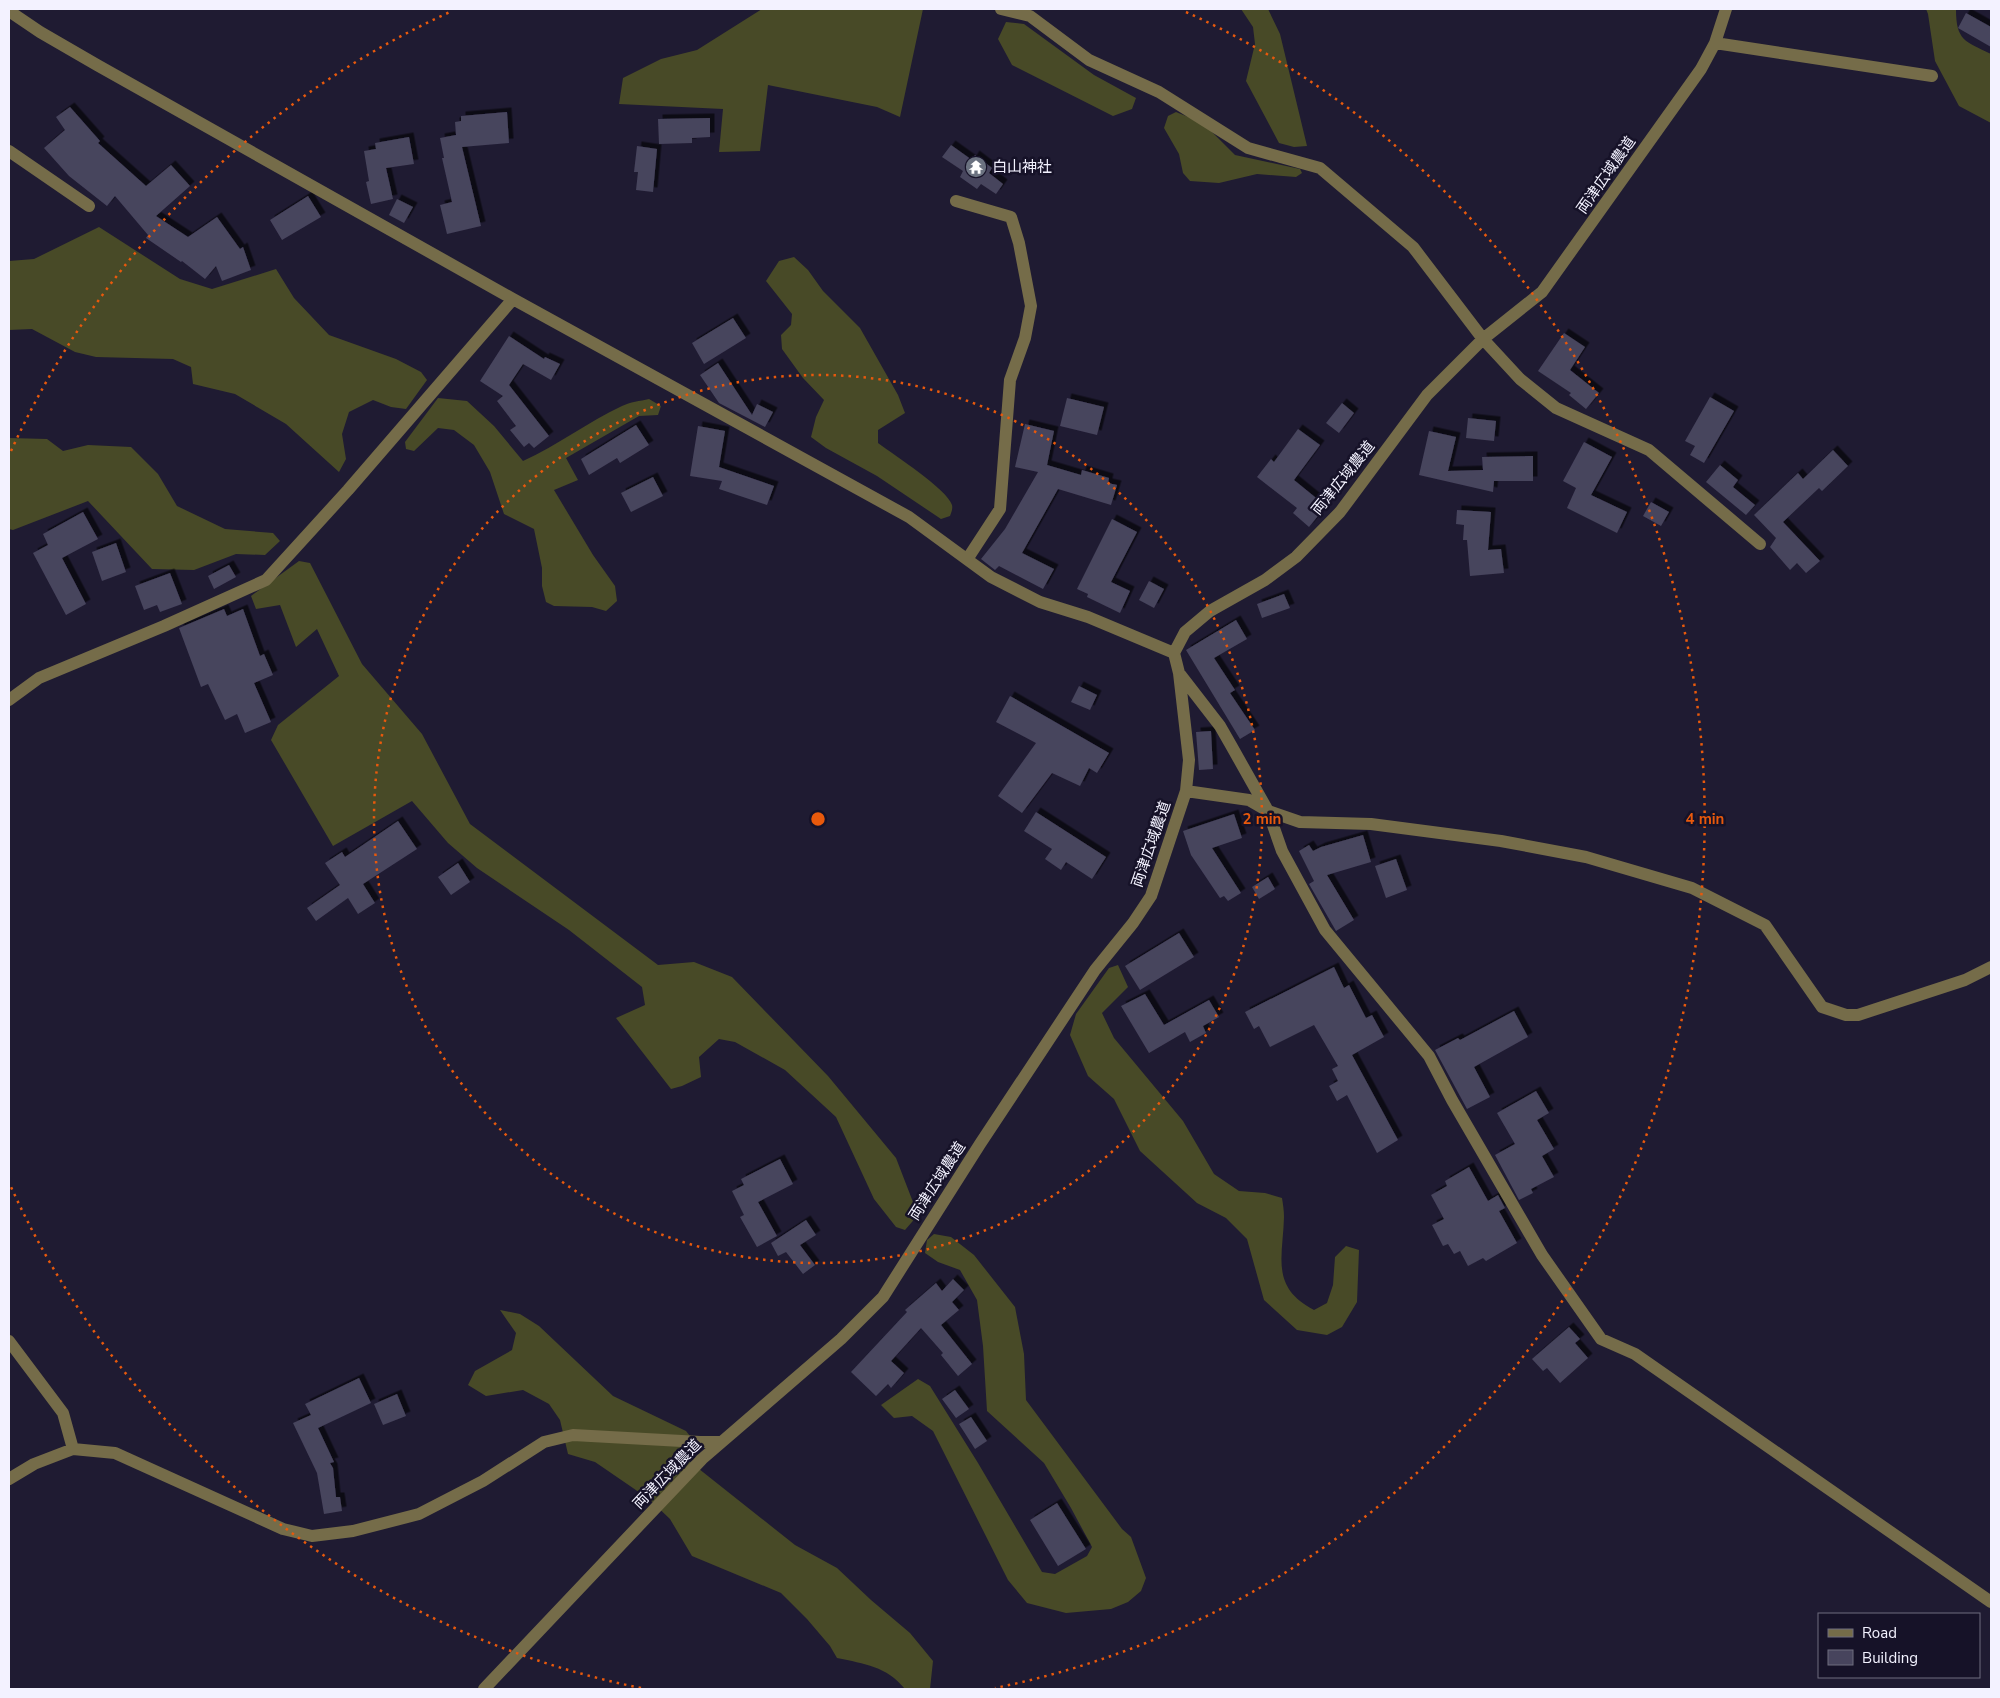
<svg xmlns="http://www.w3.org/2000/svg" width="2000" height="1698" viewBox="0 0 2000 1698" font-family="'Nunito Sans','Noto Sans JP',sans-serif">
	<defs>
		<filter id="shadow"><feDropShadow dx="4.5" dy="-4.5" stdDeviation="0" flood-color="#0009"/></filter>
	</defs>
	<rect width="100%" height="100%" fill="#1f1b32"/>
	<path fill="#484a27" d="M762,9H923L900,117L877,107L768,85L760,151L719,152L723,109L619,104L623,78L661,59L697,50Z
		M1241,9H1268L1280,34L1307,146L1294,147L1279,143L1246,81L1255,44L1253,27Z
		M1926,9H1956C1956,41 1965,41 1991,54V123L1959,106L1935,61L1928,14Z
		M1006,22L1024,24L1094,75L1136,98L1132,109L1113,116L1012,65L998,39Z
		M1176,112L1203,123L1235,155L1300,169L1302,173L1296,177L1257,174L1219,183L1190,181L1183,173L1179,154L1164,128L1168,116Z
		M99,227L180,279L212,289L276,269L294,298L329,335L396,359L421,372L427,380L406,409L391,407L373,400L349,412L342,434L346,459L339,472L286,424L235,394L193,384L191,367L173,359L96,357L75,352L32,329L9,330V261L34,259Z
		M794,257L808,270L823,291L860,328L898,395L905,413L878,430V443C894,455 947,489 952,505C953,509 951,513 950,516L941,519L877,476L826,448L811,437L816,417L824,400L803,378L782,349L781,335L791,325L792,314L766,281L779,261Z
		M438,398L467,401L494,426L523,461C558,445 588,422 622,406C630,402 640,401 649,399L661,406L658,415L639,416L566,458L578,480L554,490L593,555L615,586L617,601L606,611L592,607L554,606L546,602L542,586V568L534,529L504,514L490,472L474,445L454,430L438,428L414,451L406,449L405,442Z
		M9,438L47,439L63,451L88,445L131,447L158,474L177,506L225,529L273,533L280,541L265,555L236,554L194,570L152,569L88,501L13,530L9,529Z
		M299,561L310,563L362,664L422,734L470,824L658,965L694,962L732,977L828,1076L896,1158L918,1215L905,1230L896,1227L874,1199L836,1117L785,1070L735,1042L719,1039L699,1057L701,1077L682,1086L671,1089L616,1018L645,1005L642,987L569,930L477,868L448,843L412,801L333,846L271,740L278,725L339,676L317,629L296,647L280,605L256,609L251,596Z
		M1118,965L1128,987L1102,1013L1114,1038L1183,1121L1214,1174L1239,1191L1265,1193L1282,1198C1283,1204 1284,1211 1284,1217C1283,1257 1270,1287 1314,1310L1327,1303L1333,1285L1335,1257L1346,1246L1359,1250L1357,1302L1342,1327L1327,1335L1297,1330L1264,1300L1247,1239L1226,1218L1197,1203L1140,1151L1114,1099L1088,1076L1070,1035L1076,1014L1109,968Z
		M934,1234L951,1237L974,1255L1015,1307L1024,1354L1026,1400L1122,1529L1131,1537L1146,1578L1141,1591L1128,1602L1111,1609L1066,1613L1027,1603L1008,1580L933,1431L912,1416L894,1418L881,1405L918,1379L930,1386L978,1463L1042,1572L1055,1574L1087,1556L1092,1547L1071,1508L1044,1463L987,1411L983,1346L977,1300L960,1270L938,1262L925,1253L927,1240Z
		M500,1310L520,1314L539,1326L613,1396L686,1431L701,1450L689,1461L795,1545L837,1568L871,1600L910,1633L933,1661L930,1689H905C886,1666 865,1664 837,1658L830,1646L807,1619L781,1593L692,1556L670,1519L649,1499L595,1462L568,1454L560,1420L549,1404L523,1390L486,1396L468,1385L475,1371L512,1350L516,1333Z"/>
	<path fill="#47445d" filter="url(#shadow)" d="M1966,13L1991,27V47L1958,28Z
		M70,107L100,141L98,143L146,186L171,165L190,186L156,216L188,237L217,217L240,249L243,247L251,270L222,281L216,266L205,279L182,261L181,262L146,238L148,235L115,196L107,206L69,176L44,148L65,130L56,117Z
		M507,112L509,143L462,147L481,226L447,234L440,205L452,202L442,158H444L440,138L456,135L455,122L461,121V116Z
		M710,118V137L692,138V143L659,144L658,119Z
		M409,137L414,164L386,168L393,199L371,204L366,182L369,181L364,151L376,149L375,143Z
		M951,145L972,160L975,155L992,168L989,173L1003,184L996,194L981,184L977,189L960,177L963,171L942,157Z
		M637,146L657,149L653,192L636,190L638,172H634Z
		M308,196L321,217L282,240L270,220Z
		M397,199L413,207L404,223L389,215Z
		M733,318L746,338L704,364L692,343Z
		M1564,333L1585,347L1570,370L1599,393L1586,409L1569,395L1571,393L1538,371Z
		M509,336L544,359L545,357L560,364L551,380L523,364L509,385L549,436L534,448L529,443L524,447L510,430L516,426L497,401L503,396L480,381Z
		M718,363L752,415L757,404L773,412L765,427L719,403L700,375Z
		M1710,397L1734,411L1704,463L1690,455L1695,446L1685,441Z
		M1067,398L1104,407L1097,435L1060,426Z
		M1342,403L1354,413L1339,433L1326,423Z
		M1468,418L1496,421L1494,441L1466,438Z
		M1025,424L1054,431L1047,465L1081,475L1082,470L1109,478L1108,483L1117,485L1111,505L1058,489L1022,553L1054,569L1043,589L999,566L995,570L981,559L1005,529L1038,472L1015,467Z
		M636,425L649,445L620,463L617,458L589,475L581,459Z
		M698,426L725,431L719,467L774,486L767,505L719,489L722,481L690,476Z
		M1298,429L1320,445L1294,480L1326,506L1309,527L1293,513L1297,508L1257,477L1271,459L1274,462Z
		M1429,431L1456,437L1448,471L1483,470L1482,457L1533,456V481H1494L1493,492L1419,475Z
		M1584,442L1612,457L1591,495L1627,512L1617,533L1567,508L1576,488L1563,481Z
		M1833,450L1848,466L1822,491L1819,488L1783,522L1820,561L1806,573L1797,563L1790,570L1770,547L1776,538L1754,515L1798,473L1803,479Z
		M1720,465L1738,480L1733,487L1755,505L1746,515L1706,482Z
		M653,477L663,496L631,512L621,493Z
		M1651,502L1669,512L1661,526L1643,516Z
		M1457,510L1491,512L1488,550L1501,549L1504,573L1470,576L1467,540H1463L1464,525L1456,524Z
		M83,512L98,539L62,558L86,604L66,615L33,553L48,545L43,534Z
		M1112,519L1137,532L1111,582L1130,591L1120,613L1087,597L1088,594L1077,589Z
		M116,543L126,572L102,581L92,552Z
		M229,565L236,577L214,589L208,576Z
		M170,573L182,604L160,612L157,605L144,610L135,586Z
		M1149,581L1164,589L1154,608L1139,600Z
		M1284,594L1290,608L1262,618L1257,604Z
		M224,609L227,616L243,609L260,656L264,654L273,675L254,683L271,722L245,733L237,714L225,720L208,684L201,687L179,628Z
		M1236,620L1247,639L1214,658L1235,690L1230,693L1255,730L1240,739L1186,650Z
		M1079,686L1097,695L1090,710L1071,702Z
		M1010,696L1109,753L1097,773L1089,768L1080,786L1052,773L1022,813L998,796L1036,743L996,722Z
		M1211,731L1213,769L1199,770L1196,732Z
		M1036,812L1106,857L1092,879L1066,862L1061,870L1045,859L1052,849L1024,831Z
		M1234,814L1242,838L1212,848L1241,893L1228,901L1224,896L1220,898L1191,855L1183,831Z
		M398,821L417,849L363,884L375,903L358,914L348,898L316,921L307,908L340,885L325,863L342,852L345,857Z
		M1363,835L1371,862L1327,875L1354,920L1336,931L1309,884L1314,881L1299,851L1309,845L1313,851L1321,847Z
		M1396,859L1407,890L1386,898L1375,866Z
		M458,863L470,882L451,895L438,877Z
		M1268,877L1275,889L1259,899L1252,887Z
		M1179,933L1194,957L1140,990L1125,966Z
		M1334,967L1344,988L1349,985L1366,1018L1372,1015L1384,1037L1352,1055L1398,1140L1377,1153L1347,1095L1337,1101L1329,1086L1338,1081L1332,1069L1338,1066L1314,1025L1270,1047L1259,1026L1254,1029L1245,1012Z
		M1145,994L1164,1025L1209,1000L1219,1017L1203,1026L1206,1033L1190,1042L1185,1032L1149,1053L1121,1006Z
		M1514,1011L1528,1037L1474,1067L1490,1097L1467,1109L1435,1050L1458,1038L1460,1040Z
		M1536,1091L1549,1113L1537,1120L1554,1149L1542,1156L1554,1177L1531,1189L1533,1193L1519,1200L1495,1155L1515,1144L1497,1113Z
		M780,1159L793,1184L758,1202L777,1236L757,1247L740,1217L744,1215L732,1191L744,1185L741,1179Z
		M1469,1167L1488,1201L1498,1195L1505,1208L1499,1211L1517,1243L1486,1261L1483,1258L1468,1266L1460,1251L1454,1254L1448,1244L1443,1246L1432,1225L1444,1219L1431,1195L1447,1186L1445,1181Z
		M806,1220L816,1235L800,1245L815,1265L803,1274L786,1252L778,1256L771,1243Z
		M953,1279L964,1290L952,1302L959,1310L941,1325L972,1364L958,1376L941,1355L943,1353L921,1328L891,1361L904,1373L891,1388L888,1384L876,1396L851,1372L907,1312L905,1310L936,1283L942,1291Z
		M1569,1327L1580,1339L1575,1343L1588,1358L1560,1383L1547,1368L1543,1371L1532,1359Z
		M359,1378L371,1403L318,1428L334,1462L330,1463L333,1468L336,1497H340L342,1511L324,1514L317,1473L293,1423L311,1415L305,1404Z
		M955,1390L969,1409L956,1418L942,1399Z
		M397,1394L406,1416L383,1425L374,1404Z
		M971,1417L987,1441L975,1449L959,1424Z
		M1057,1503L1086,1549L1058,1566L1030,1520Z"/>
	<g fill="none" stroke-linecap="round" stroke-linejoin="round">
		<path stroke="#756c49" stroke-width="12" d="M1001,9L1030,16L1089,60L1159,92L1248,148L1320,168L1413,247L1483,339L1520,379L1556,408L1649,450L1760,544
			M9,11L40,32L97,65L513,299L909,517L991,577L1040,602L1088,617L1174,653
			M1715,43L1932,76
			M9,151L89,206
			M956,201L1011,217L1019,243L1031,306L1025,338L1010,380L1000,509L968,558
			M1179,673L1220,726L1232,747L1268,811L1282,851L1325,930L1429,1056L1452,1100L1542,1255L1601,1339L1635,1354L1991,1602
			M9,700L39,678L164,626L266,580L348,490L513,299
			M1186,791L1249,800L1268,811L1300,822L1371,824L1501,841L1586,857L1692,888L1765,925L1822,1007L1846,1015H1858L1965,980L1991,967
			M9,1341L63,1413L73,1449
			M9,1479L34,1464L73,1449L115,1453L283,1529L312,1536L353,1531L419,1514L483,1481L544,1442L573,1435L700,1442H721
			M484,1689L702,1459L841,1339L883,1297L980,1144L1095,970L1133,923L1151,896L1186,791L1189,760L1179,673L1174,653L1185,632L1210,611L1265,580L1296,557L1340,512L1427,395L1483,339L1542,292L1701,69L1715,43L1726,9"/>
	</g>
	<g fill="none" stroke="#e8590c" stroke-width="2.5" stroke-dasharray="2.5 5">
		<circle cx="818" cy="819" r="444"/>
		<path d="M641 1688A887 887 0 0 1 11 1187M11 451A887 887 0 0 1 450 12M1186 12A887 887 0 0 1 995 1688"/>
	</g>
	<defs>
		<g id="temple-disc" transform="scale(1.125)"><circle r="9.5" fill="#6b7280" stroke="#161228"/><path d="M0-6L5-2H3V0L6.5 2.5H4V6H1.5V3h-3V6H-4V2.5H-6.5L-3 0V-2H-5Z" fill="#fff"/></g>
	</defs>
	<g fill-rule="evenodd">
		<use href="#temple-disc" x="976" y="167"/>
	</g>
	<g text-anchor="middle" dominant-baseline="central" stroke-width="5" stroke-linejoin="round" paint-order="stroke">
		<g font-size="15" fill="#f3f2ff" stroke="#161228" text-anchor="start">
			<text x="992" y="167">白山神社</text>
		</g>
		<g font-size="15" fill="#f3f2ff" stroke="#161228">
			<text transform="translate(1606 175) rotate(-55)">両津広域農道</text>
			<text transform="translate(1343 478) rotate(-51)">両津広域農道</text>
			<text transform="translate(1151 844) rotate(-71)">両津広域農道</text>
			<text transform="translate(937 1181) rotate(-57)">両津広域農道</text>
			<text transform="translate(667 1474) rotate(-46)">両津広域農道</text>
		</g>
	</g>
	<circle cx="818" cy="819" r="8" fill="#e8590c" stroke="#161228" stroke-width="2.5"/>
	<g font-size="15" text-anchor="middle" font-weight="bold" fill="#e8590c" stroke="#161228" stroke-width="5" stroke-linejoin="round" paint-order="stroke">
		<text x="1262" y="824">2 min</text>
		<text x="1705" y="824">4 min</text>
	</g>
	<rect width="2000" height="1698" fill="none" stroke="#f3f2ff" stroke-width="20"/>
	<rect x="1818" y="1613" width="162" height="65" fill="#161228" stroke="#6e6c7e"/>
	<rect x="1828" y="1629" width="25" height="8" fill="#756c49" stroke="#6e6c7e"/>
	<text x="1862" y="1638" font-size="15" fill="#f3f2ff">Road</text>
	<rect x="1828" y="1650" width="25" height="15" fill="#47445d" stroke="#6e6c7e"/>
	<text x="1862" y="1663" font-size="15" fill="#f3f2ff">Building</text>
</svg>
